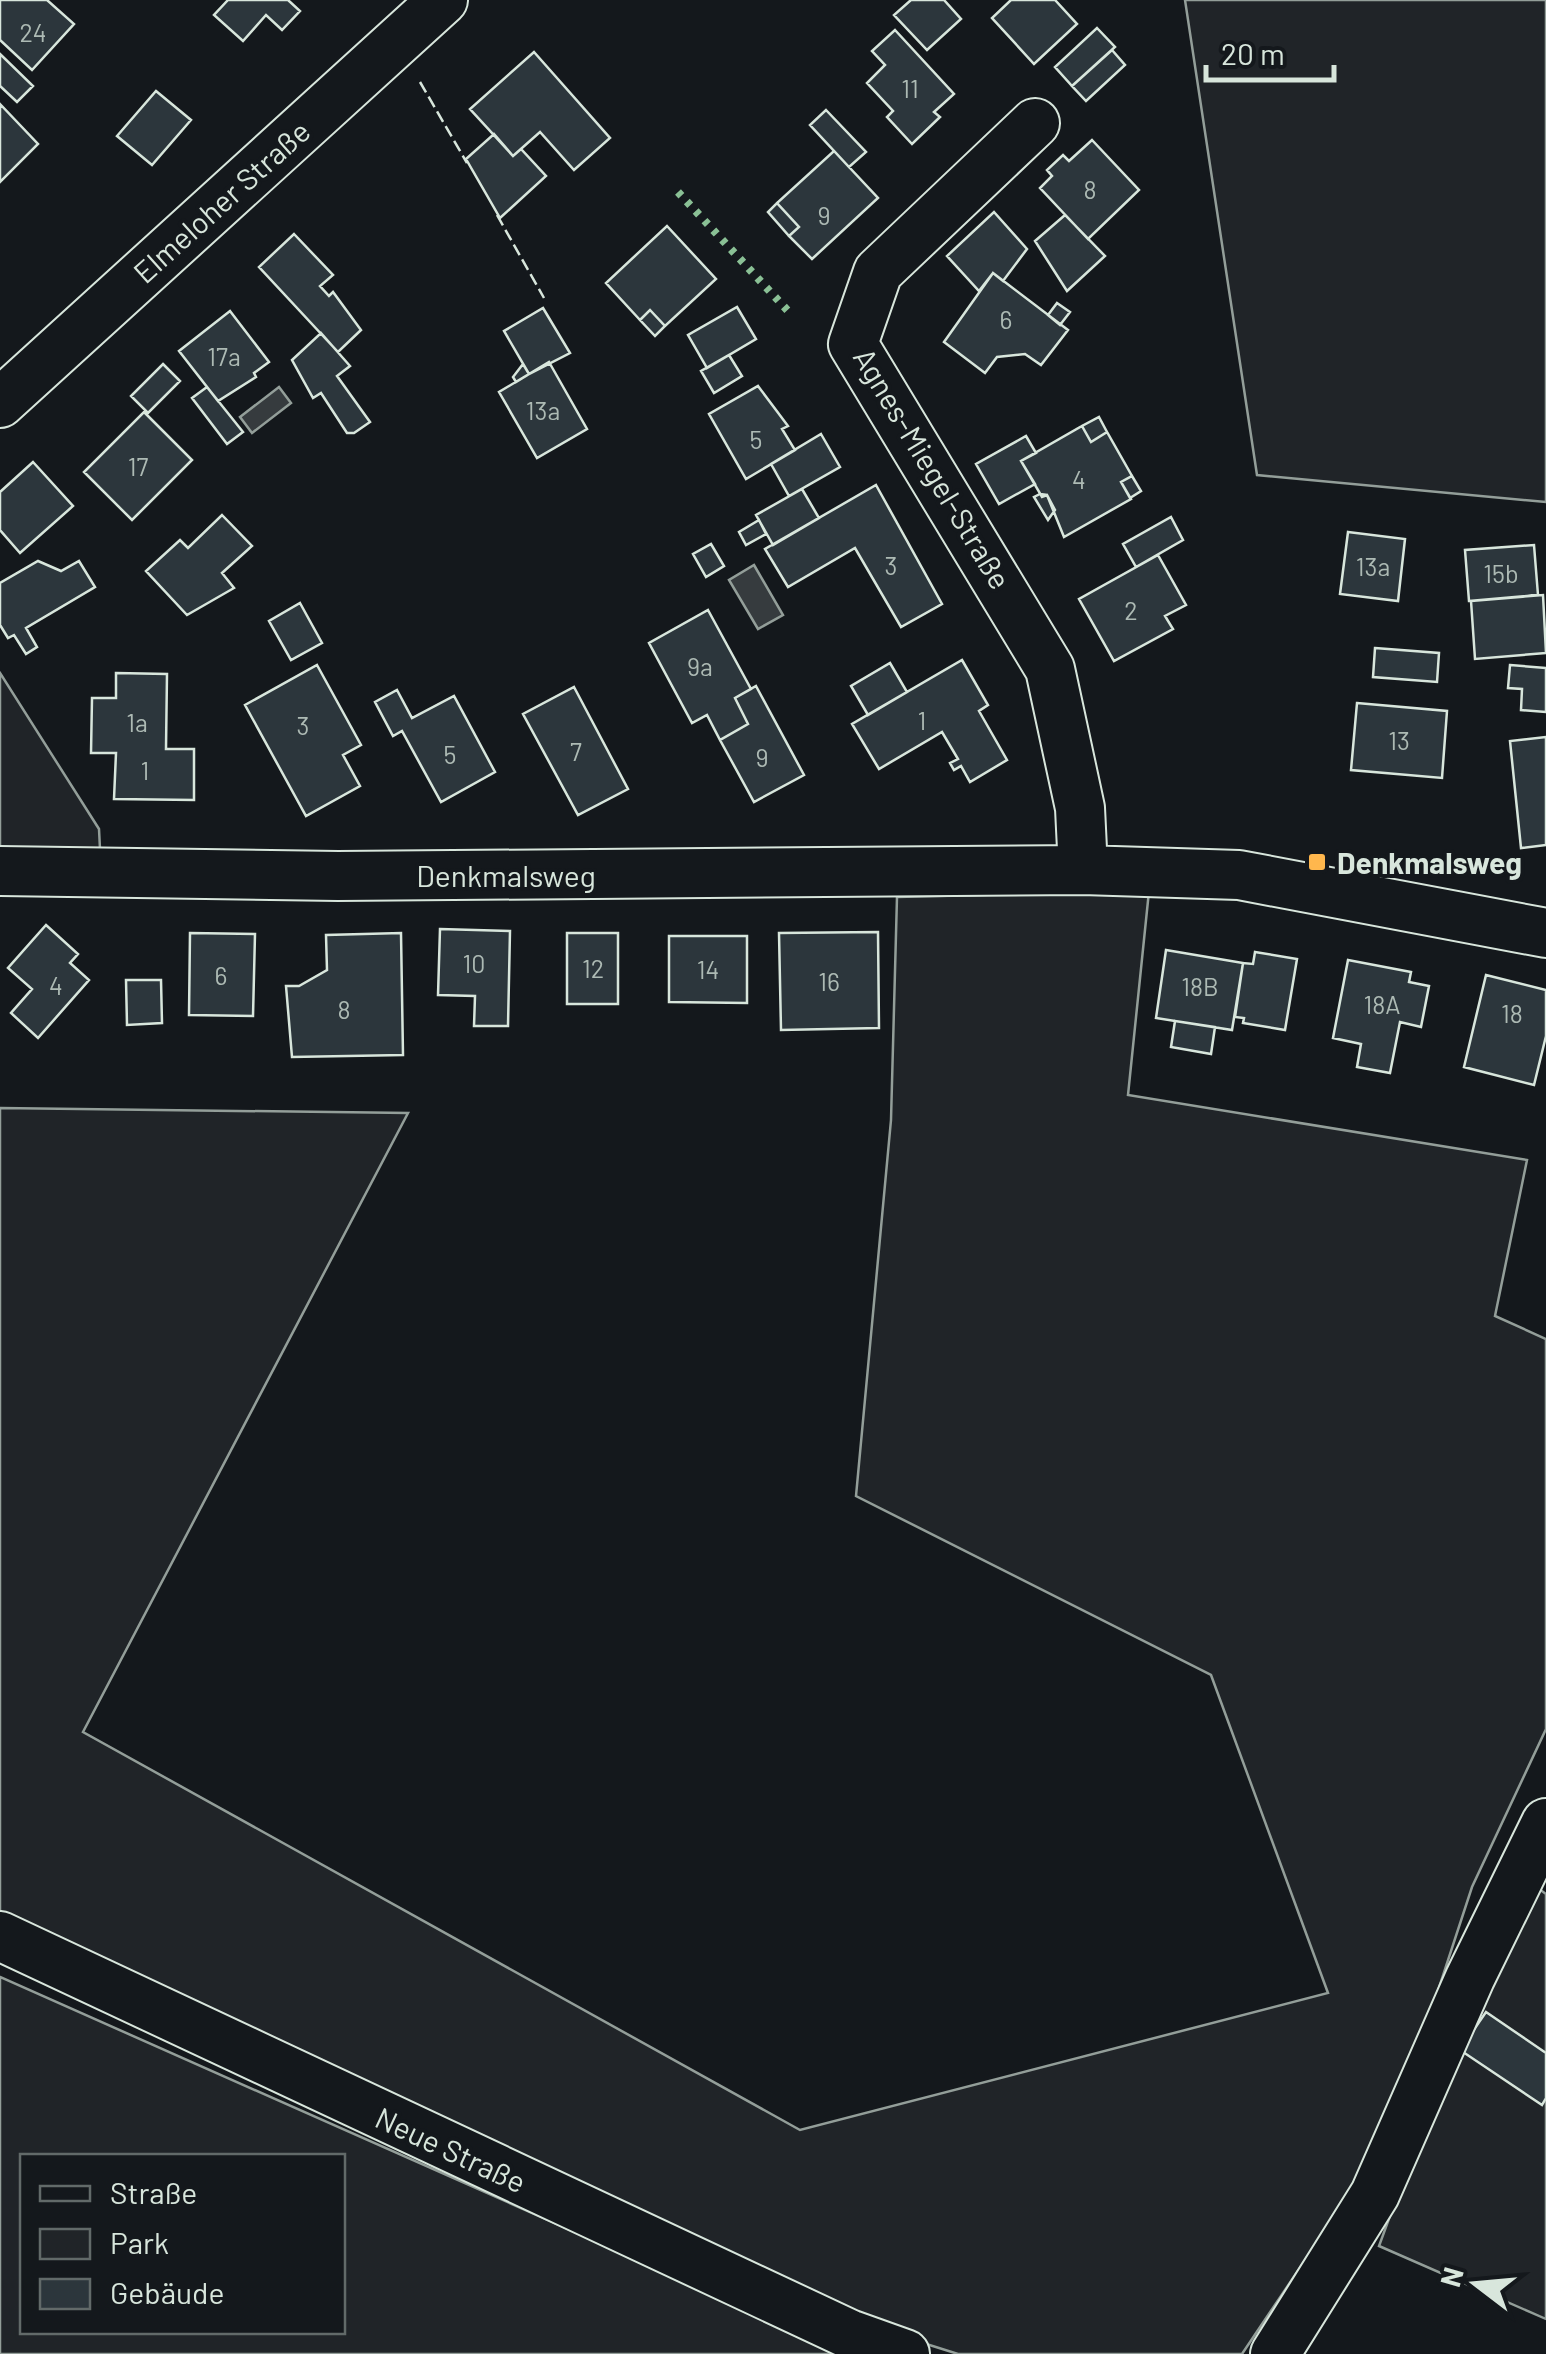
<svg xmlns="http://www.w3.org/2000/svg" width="1546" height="2354" viewBox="0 0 1546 2354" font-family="Barlow,sans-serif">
	<rect width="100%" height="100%" fill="#14181c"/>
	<path fill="#202428" stroke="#939e99" stroke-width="2.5" fill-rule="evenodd" d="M1185,0H1546V502L1257,475Z
		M0,673L99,829L100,849L0,850Z
		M1149,891L1128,1095L1527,1160L1495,1316L1546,1339V1729L1472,1887L1412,2070L1369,2165L1242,2354H958L866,2325L0,1924V1108L408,1113L83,1732L800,2130L1328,1993L1211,1675L856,1496L891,1120L897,897Z
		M1531,1883L1546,1894V2319L1379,2246L1444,2068Z
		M0,1977L850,2354H0ZM22,2156H342V2332H22Z"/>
	<path fill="#363b3e" stroke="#939e99" stroke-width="2.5" d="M279,387L291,403L252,433L240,417Z
		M754,565L783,615L758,629L729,580Z"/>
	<path fill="#2c363c" stroke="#d8e6dc" stroke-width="2.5" d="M0,0H47L74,24L32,70L0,40Z
		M228,0H288L300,11L282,30L266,15L243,41L214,15Z
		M911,0H944L961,19L927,50L894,15Z
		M1011,0H1055L1077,24L1034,64L992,18Z
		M1097,28L1115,47L1072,86L1055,67Z
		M895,30L954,94L934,112L940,117L912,144L887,117L893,111L867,83L885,65L872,51Z
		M1112,50L1125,65L1086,101L1072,86Z
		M534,52L610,138L574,170L540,132L513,156L470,109Z
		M0,54L33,86L17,102L0,86Z
		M156,91L191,120L152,165L117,136Z
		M0,104L38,144L0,182Z
		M826,110L866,152L849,167L810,125Z
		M494,134L513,156L521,149L546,176L500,218L466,159Z
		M1092,140L1139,190L1088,239L1040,188L1052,176L1047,170L1063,155L1069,161Z
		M834,151L878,198L812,259L789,236L799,227L777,203Z
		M777,203L799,227L789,236L768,212Z
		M994,212L1027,249L1003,281L993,273L979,291L947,256Z
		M1065,215L1105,256L1067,291L1035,241Z
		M667,226L716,279L665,326L650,310L640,320L606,283Z
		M294,234L333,275L320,286L329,296L333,292L361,330L338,352L259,267Z
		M993,273L1068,330L1041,365L1025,354L997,357L985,373L944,342Z
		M1057,303L1070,312L1060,325L1048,315Z
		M737,307L756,339L707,368L688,335Z
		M543,308L570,353L529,374L504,331Z
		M650,310L665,326L655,336L640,320Z
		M230,311L269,362L254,373L256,377L218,401L179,351Z
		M321,333L350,366L337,376L370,422L354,433H347L321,393L313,398L292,360Z
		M729,355L742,376L714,393L701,371Z
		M549,362L587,429L537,458L499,392Z
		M163,364L180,381L148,413L131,396Z
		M523,364L529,374L516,382L513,377Z
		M758,386L788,426L782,429L795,450L746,479L709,414Z
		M207,387L243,432L227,444L192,398Z
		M144,412L192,460L132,520L84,472Z
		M1099,417L1107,432L1091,442L1082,426Z
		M1082,426L1091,442L1107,432L1132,476L1121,482L1131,499L1064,537L1047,495L1042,497L1021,461Z
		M821,434L840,467L789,496L771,464Z
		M1026,436L1036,453L1021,461L1035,484L999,504L976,464Z
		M33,462L73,506L20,553L0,530V492Z
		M1132,476L1141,491L1130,498L1121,482Z
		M876,485L942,604L901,627L855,548L788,587L765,549Z
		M802,489L819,518L773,545L756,515Z
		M1040,494L1047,495L1055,510L1048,520L1034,497Z
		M222,515L252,546L222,573L234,588L187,615L146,571L180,540L188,548Z
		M1171,517L1183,540L1136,567L1123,544Z
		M759,520L766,534L746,545L739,532Z
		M1348,532L1405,539L1398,601L1340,594Z
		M711,544L724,566L706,577L693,554Z
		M1534,545L1538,595L1469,601L1465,550Z
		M1158,555L1186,605L1165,616L1173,629L1114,661L1079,599Z
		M38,561L61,571L79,561L95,587L26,628L37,647L26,654L14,635L8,638L0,625V583Z
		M1543,595L1546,653L1475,659L1471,601Z
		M300,603L322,643L291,660L269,621Z
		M708,610L751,689L735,698L748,724L720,740L707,715L692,723L649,643Z
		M1375,648L1439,653L1437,682L1373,677Z
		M962,660L988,705L979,711L1007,760L970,782L961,766L954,770L950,763L958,759L942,732L879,769L852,724Z
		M890,663L907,692L868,715L851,686Z
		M317,665L361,745L343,755L360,786L306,816L245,705Z
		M1510,665L1546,668V712L1521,710L1522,689L1508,688Z
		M116,673L167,674L166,749H194V800L114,799L116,753H91L92,698H116Z
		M756,686L804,775L754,802L720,740L748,724L735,698Z
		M574,687L628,789L578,815L523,714Z
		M397,690L412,718L454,696L495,772L441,802L402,731L393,736L375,702Z
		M1357,703L1447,711L1442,778L1351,770Z
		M1546,737V845L1521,848L1510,741Z
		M46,925L78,954L70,963L89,980L38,1038L11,1013L32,989L8,968Z
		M440,929L510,931L508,1026H474L475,996L438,995Z
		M878,932L879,1028L781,1030L779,933Z
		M190,933L255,934L253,1016L189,1015Z
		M401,933L403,1055L292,1057L286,986H299L327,970L326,935Z
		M567,933H618V1004H567Z
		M669,936H747V1003L669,1002Z
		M1166,950L1243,963L1232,1030L1156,1018Z
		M1255,952L1297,959L1285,1030L1243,1023L1244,1018L1235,1017L1243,963L1253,964Z
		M1348,960L1411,972L1409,982L1429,986L1421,1027L1400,1022L1390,1073L1357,1067L1361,1044L1333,1038Z
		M1486,975L1546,990V1036L1534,1085L1464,1067Z
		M126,980H161L162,1023L127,1025Z
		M1175,1021L1215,1027L1211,1054L1171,1047Z
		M1486,2012L1546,2053V2098L1542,2105L1460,2050Z"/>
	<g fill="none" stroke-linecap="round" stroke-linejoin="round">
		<g stroke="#d8e6dc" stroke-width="52">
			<path id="minor" d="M1035,123L878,272L853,344L1050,669L1080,808L1083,870
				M0,403L443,0
				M0,871L338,876L1083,870L1239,875L1546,933
				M0,1936L849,2334L905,2354
				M1275,2354L1375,2194L1470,1978L1546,1823"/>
		</g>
		<use href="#minor" stroke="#14181c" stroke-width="48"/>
		<path stroke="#8ac095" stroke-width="8" stroke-dasharray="5 8" stroke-linecap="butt" d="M678,192L789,312"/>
		<path stroke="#d8e6dc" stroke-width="2.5" stroke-dasharray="12 5" stroke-linecap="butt" d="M420,82L467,163
			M497,215L544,298"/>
	</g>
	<rect fill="#ffb74d" stroke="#14181c" stroke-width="4" x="1307" y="852" width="20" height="20" rx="5"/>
	<g text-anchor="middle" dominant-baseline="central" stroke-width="8" stroke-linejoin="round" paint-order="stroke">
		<g font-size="25" fill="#adbab4">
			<text x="33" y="32">24</text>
			<text x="910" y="88">11</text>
			<text x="1090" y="189">8</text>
			<text x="824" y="215">9</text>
			<text x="1006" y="319">6</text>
			<text x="224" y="356">17a</text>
			<text x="543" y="410">13a</text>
			<text x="756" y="439">5</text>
			<text x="138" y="466">17</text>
			<text x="1079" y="479">4</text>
			<text x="891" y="565">3</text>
			<text x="1373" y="566">13a</text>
			<text x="1501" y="573">15b</text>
			<text x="1131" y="610">2</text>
			<text x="700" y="666">9a</text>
			<text x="922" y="720">1</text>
			<text x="137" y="722">1a</text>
			<text x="303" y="725">3</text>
			<text x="1399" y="740">13</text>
			<text x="576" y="751">7</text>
			<text x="450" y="754">5</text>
			<text x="762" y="757">9</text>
			<text x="145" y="770">1</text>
			<text x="474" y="963">10</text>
			<text x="593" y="968">12</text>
			<text x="708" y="969">14</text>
			<text x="221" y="975">6</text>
			<text x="829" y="981">16</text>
			<text x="56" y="985">4</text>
			<text x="1200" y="986">18B</text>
			<text x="1382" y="1004">18A</text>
			<text x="344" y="1009">8</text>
			<text x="1512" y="1013">18</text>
		</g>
		<g font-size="30" fill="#d8e6dc" stroke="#14181c">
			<text transform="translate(221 201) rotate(-42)">Elmeloher Straße</text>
			<text transform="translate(933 468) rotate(59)">Agnes-Miegel-Straße</text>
			<text x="506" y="875">Denkmalsweg</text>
			<text transform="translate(451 2149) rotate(25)">Neue Straße</text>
		</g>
		<g font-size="30" font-weight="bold" fill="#d8e6dc" stroke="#14181c" text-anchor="start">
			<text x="1337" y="862">Denkmalsweg</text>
		</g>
	</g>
	<rect x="20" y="2154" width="325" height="180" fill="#14181c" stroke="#626a69" stroke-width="2.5"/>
	<rect x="40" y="2186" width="50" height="15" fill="#14181c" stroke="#626a69" stroke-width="2.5"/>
	<text x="110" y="2204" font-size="30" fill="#d8e6dc">Straße</text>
	<rect x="40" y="2229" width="50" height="30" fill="#202428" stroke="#626a69" stroke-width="2.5"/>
	<text x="110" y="2254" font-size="30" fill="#d8e6dc">Park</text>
	<rect x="40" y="2279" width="50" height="30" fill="#2c363c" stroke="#626a69" stroke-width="2.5"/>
	<text x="110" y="2304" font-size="30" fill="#d8e6dc">Gebäude</text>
	<g transform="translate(1476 2284) rotate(286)" stroke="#14181c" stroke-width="8" paint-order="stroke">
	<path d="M0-8L18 38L0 25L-18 38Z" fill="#d8e6dc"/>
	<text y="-15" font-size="28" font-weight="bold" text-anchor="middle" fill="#d8e6dc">N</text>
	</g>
	<path d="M1206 65v15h128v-15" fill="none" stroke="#d8e6dc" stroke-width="5"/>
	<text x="1221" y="65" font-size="30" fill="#d8e6dc" stroke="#14181c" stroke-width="8" paint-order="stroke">20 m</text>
</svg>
